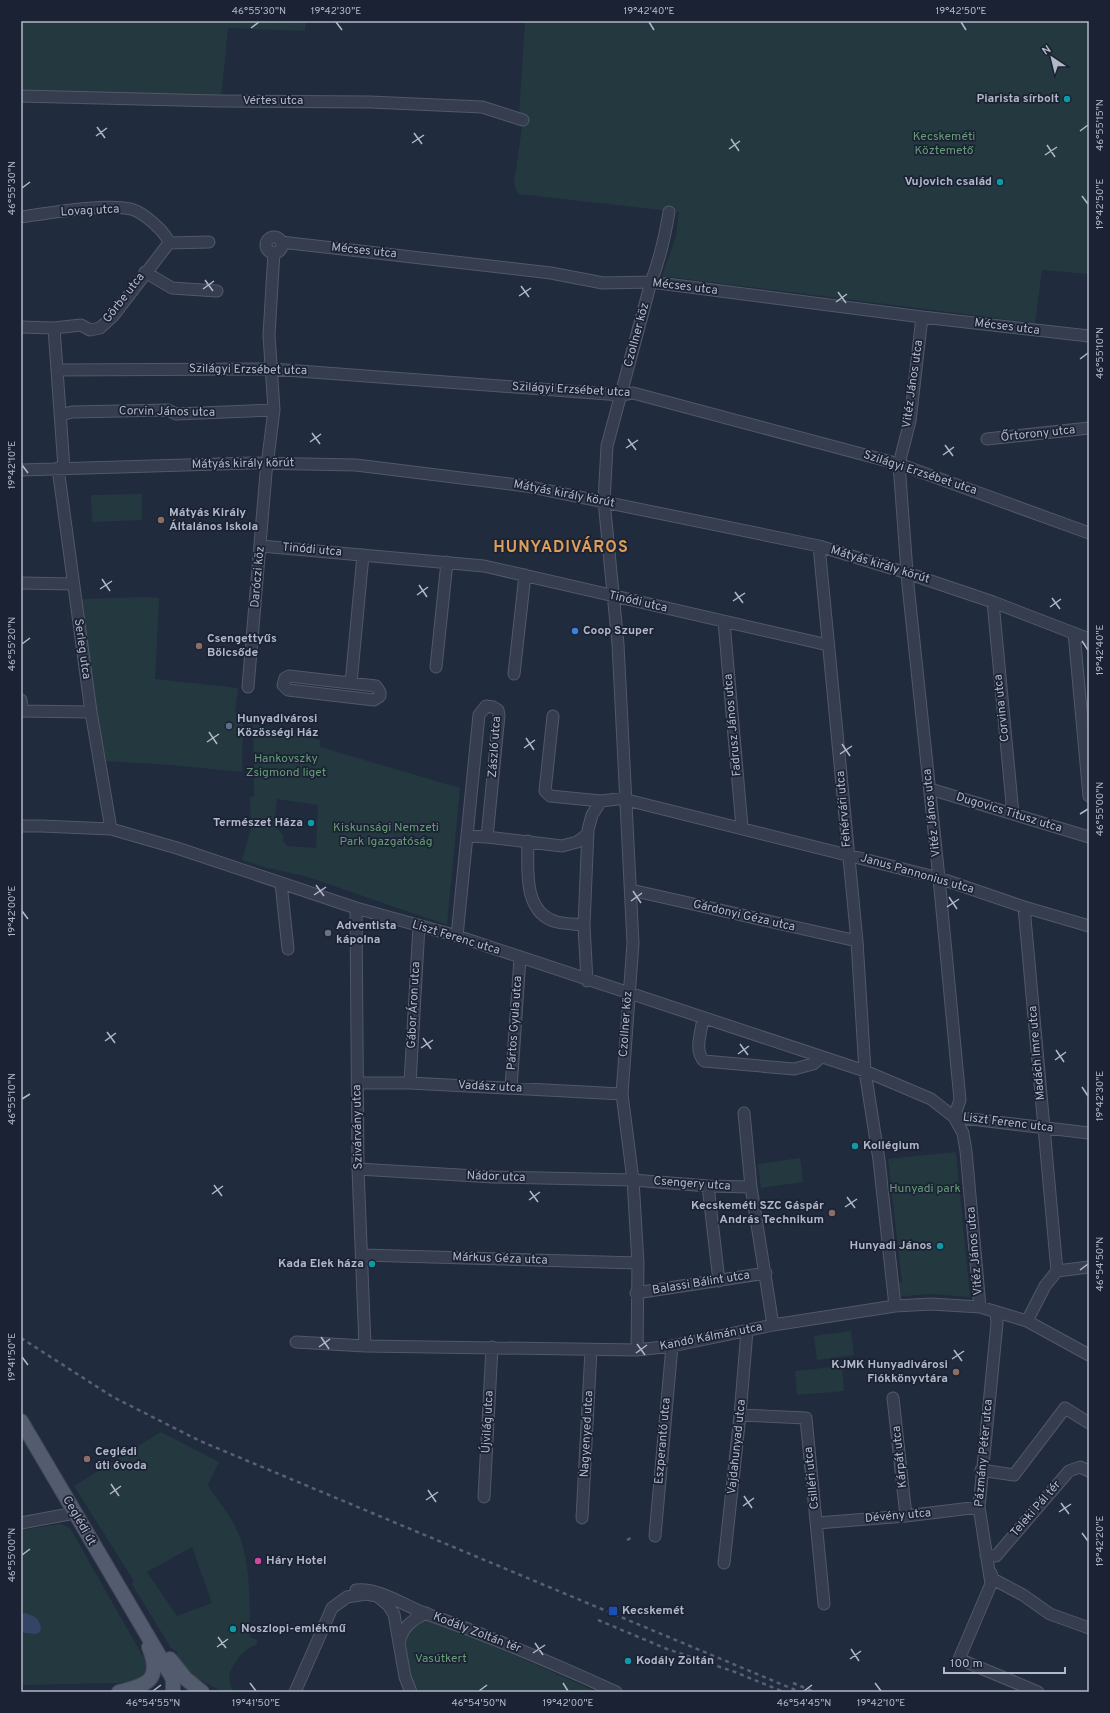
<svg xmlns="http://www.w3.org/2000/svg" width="1110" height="1713" viewBox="0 0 1110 1713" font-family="Overpass,sans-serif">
	<rect width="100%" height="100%" fill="#212b3e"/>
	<path fill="#23393f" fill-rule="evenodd" d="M21,21H306L305,31L228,28L221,98L21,92Z
		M525,21H1089V274L1042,270L1035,323L662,276L676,236L679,212L518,194L514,184L523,120L519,116Z
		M142,494V520L92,522L91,495Z
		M149,597L159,598L155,679L238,688L235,712L243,713L242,772L172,765L104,761L81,599Z
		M253,724L320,740V747L460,788L447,925L305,876L268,868L242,860L251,828L250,796L254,797ZM277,799L318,805L316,848L287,846L283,841V835L274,825Z
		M956,1152L970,1297L930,1294L894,1297L893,1284L902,1282L888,1159Z
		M800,1158L803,1182L761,1188L758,1164Z
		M851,1331L854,1355L817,1360L814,1336Z
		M842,1366L844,1391L797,1395L795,1371Z
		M161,1432L219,1462L208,1485C216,1499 228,1511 235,1526C252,1560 249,1600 250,1637L258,1640L256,1645C244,1647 234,1663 229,1674L231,1687L235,1692H223L190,1674L178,1658L177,1652L171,1648L132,1584L134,1581L74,1486ZM192,1547L212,1603L177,1616L147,1572Z
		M61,1524L70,1528L146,1662L148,1670L137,1681L120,1683L21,1685V1530Z
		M430,1618L597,1692H416L402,1647L403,1636L418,1621Z"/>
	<path fill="#344466" d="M25,1613C35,1616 40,1619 41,1630L37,1634L25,1633L21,1631V1614Z"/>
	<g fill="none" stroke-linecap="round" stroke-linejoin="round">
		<g stroke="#515869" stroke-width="13">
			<path id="minor" d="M21,96L218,101L370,102L482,107L523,120
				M21,217C49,213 105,203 131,209C143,212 166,232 169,243
				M266 245a8 8 0 1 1 16 0a8 8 0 1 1-16 0Z
				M281,242L551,273L603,283L651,282L922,317L1089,336
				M169,243L209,242
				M145,272L172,288L217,291
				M922,317L910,421L899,464L908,585L939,878L960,1100L954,1117
				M21,327L54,328L81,325L90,330L100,328L113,316L169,243
				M54,328L64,468
				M57,370L272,369L621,395L633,393L899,464L1089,533
				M60,415L72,412L168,410L176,414L274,410
				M987,439L1089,428
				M58,468L91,712L111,829
				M21,470L251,463L356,465L526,486L819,546L907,573L993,602L1089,639
				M261,546L484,566L828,645
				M819,546L857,941L865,1071L879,1160L895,1306
				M21,583L73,584
				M993,602L1013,814
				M724,622L742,827
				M1074,633L1089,796
				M436,667L447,562
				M514,674L525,575
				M289,676L376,686L380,692V696L374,700L288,690L283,685L285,678Z
				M351,683L363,555
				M248,687L266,473L274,410L269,335L274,252
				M21,700L22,711
				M21,711L91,712
				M553,716L545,791L550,796L601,801L626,798
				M930,789L1089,837
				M627,800L939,878L1024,907L1089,926
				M21,826H41L111,829L177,848L356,908L457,936L865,1071L931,1099L954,1117L1089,1133
				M487,837L562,846L577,842L588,834
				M528,841C528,867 522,913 557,922C566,924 575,924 584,925
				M281,883L288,949
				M631,890L857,941
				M1024,907L1057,1271
				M356,908L358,1169L365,1346
				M457,936L479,715L486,706L493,707L498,710L499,715L487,837L467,836
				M587,981L584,925L588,830L592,815L601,801
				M703,1019C701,1032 694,1051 704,1061L794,1069L813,1064L821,1057
				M357,1083H410L622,1094
				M410,1083L419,926
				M511,1088L520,958
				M744,1113L751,1187L773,1325
				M954,1117L963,1133L966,1151L980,1307
				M358,1169L493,1177L633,1180L708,1186L751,1187
				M708,1186L719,1281
				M363,1255L638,1263
				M636,1293L766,1273
				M996,1312L997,1323L979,1507L991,1584L959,1659L1038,1692
				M1027,1321L1045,1286L1057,1271L1089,1267
				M296,1342L365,1346L637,1350L672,1346L773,1325L895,1306L931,1304L980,1307L1027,1321L1089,1355
				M637,1350L638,1263L633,1180L622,1094L633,943L618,644L604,501L607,446L651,282C660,259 665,236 669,212
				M893,1398L906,1516
				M740,1415L806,1418L824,1604
				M981,1470L1014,1475L1065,1408L1089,1423
				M484,1497L492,1347
				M582,1518L591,1350
				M21,1523L75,1513
				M817,1523L906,1516L979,1507
				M655,1536L672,1346
				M986,1555L996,1556L1069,1471L1080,1467L1089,1471
				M724,1563L740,1415L747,1331
				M991,1573L993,1579L1023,1595L1050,1614L1089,1628
				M356,1590C377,1587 404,1605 424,1613C490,1636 553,1663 616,1692
				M400,1640C403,1626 414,1619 426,1613
				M295,1692L332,1608L347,1597L366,1594L377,1596L388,1605L394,1614L405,1677L411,1692"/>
		</g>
		<g stroke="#3f4657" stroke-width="16">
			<path id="major" d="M21,1421L173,1679V1692
				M170,1659L186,1679L202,1692
				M119,1692C148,1685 162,1680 149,1647"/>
		</g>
		<use href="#minor" stroke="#353d4e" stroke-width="11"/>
		<use href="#major" stroke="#535c6e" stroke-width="14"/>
		<path stroke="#576175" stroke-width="2.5" stroke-dasharray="4 4" stroke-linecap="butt" d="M21,1338L113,1397L200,1441L800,1692
			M627,1540L633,1537
			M598,1620L667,1649L735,1672L784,1692
			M793,1683L815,1692"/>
	</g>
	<path fill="none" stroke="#b1b8c9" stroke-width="1.5" d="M336,22L342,30M649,22L654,30M961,22L966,30M251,28L259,22M97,127L105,138M1080,131L1088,125M414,133L422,144M96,136L107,128M731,139L739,151M412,143L424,135M1047,145L1055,157M729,149L740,141M1045,155L1057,147M22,188L30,182M1082,196L1088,204M205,280L213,291M521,286L529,297M203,289L214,281M838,292L846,303M519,296L531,288M836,302L847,294M1080,359L1088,353M312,433L320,444M628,439L636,450M310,442L321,434M945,445L953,456M626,448L638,440M943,455L954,447M22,465L28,473M102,579L110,591M419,585L427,597M100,589L112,581M735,592L743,603M417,595L428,587M1052,598L1060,609M733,601L745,593M1050,607L1061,599M1082,641L1088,650M22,644L30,638M209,732L217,744M526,738L534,750M207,742L219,734M842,744L850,756M524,748L535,740M840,754L852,746M1080,814L1088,809M316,885L324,896M633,891L641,903M314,895L326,887M949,897L957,909M631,901L642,893M947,907L959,899M22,911L28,919M107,1032L115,1043M423,1038L431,1049M105,1041L116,1033M740,1044L748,1055M421,1048L433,1040M1056,1050L1064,1062M738,1054L749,1046M1055,1060L1066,1052M1082,1087L1088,1096M22,1099L30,1094M214,1185L222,1196M530,1191L538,1202M212,1194L223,1186M847,1197L855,1208M529,1200L540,1192M845,1207L857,1199M1080,1270L1088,1264M321,1337L329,1349M637,1344L645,1355M319,1347L330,1339M954,1350L962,1361M636,1353L647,1345M22,1357L28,1365M952,1359L964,1351M111,1484L119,1496M428,1490L436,1502M110,1494L121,1486M744,1496L752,1508M426,1500L438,1492M1061,1503L1069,1514M743,1506L754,1498M1059,1512L1071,1504M1082,1533L1088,1541M22,1555L30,1549M218,1637L226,1648M535,1643L543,1655M217,1647L228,1639M851,1649L859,1661M533,1653L545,1645M850,1659L861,1651M250,1683L256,1691M563,1683L568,1691M875,1683L881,1691M153,1691L161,1685M479,1691L487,1685M804,1691L812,1685"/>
	<g fill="#0f9aa8" stroke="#1b2233" stroke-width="1.5">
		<circle cx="1067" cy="99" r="4"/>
		<circle cx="1000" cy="182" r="4"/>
		<circle cx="311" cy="823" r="4"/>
		<circle cx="855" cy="1146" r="4"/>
		<circle cx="940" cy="1246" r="4"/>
		<circle cx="372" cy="1264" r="4"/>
		<circle cx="233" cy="1629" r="4"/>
		<circle cx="628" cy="1661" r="4"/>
	</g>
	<g fill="#8d6e63" stroke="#1b2233" stroke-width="1.5">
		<circle cx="161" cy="520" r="4"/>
		<circle cx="199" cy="646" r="4"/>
		<circle cx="832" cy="1213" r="4"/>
		<circle cx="956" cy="1372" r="4"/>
		<circle cx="87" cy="1459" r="4"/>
	</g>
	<circle fill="#3f7fe0" stroke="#1b2233" stroke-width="1.5" cx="575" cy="631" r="4"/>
	<circle fill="#5c6f8a" stroke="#1b2233" stroke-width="1.5" cx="229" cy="726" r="4"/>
	<circle fill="#6b7280" stroke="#1b2233" stroke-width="1.5" cx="328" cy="933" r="4"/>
	<circle fill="#d1479c" stroke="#1b2233" stroke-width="1.5" cx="258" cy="1561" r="4"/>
	<rect fill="#1a4fb4" stroke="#1b2233" stroke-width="1.5" x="608" y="1606" width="10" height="10" rx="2"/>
	<g text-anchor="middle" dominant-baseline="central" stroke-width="3.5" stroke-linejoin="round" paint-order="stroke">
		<g font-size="12" font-weight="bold" fill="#b1b8c9" stroke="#1b2233" text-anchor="start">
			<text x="1059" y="99" text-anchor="end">Piarista sírbolt</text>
			<text x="992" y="182" text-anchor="end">Vujovich család</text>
			<text x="169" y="513">Mátyás Király<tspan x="169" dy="14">Általános Iskola</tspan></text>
			<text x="583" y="631">Coop Szuper</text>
			<text x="207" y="639">Csengettyűs<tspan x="207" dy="14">Bölcsőde</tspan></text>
			<text x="237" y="719">Hunyadivárosi<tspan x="237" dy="14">Közösségi Ház</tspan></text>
			<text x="303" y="823" text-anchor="end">Természet Háza</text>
			<text x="336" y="926">Adventista<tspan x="336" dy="14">kápolna</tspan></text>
			<text x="863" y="1146">Kollégium</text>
			<text x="824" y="1206" text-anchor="end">Kecskeméti SZC Gáspár<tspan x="824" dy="14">András Technikum</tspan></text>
			<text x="932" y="1246" text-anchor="end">Hunyadi János</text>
			<text x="364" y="1264" text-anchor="end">Kada Elek háza</text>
			<text x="948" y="1365" text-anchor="end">KJMK Hunyadivárosi<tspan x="948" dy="14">Fiókkönyvtára</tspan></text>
			<text x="95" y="1452">Ceglédi<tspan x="95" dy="14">úti óvoda</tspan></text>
			<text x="266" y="1561">Háry Hotel</text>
			<text x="622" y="1611">Kecskemét</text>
			<text x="241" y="1629">Noszlopi-emlékmű</text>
			<text x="636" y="1661">Kodály Zoltán</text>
		</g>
		<g font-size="12" fill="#b1b8c9" stroke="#1b2233">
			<text x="273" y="101">Vértes utca</text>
			<text transform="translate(90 211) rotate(-3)">Lovag utca</text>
			<text transform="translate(364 251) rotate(6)">Mécses utca</text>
			<text transform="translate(685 287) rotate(7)">Mécses utca</text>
			<text transform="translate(124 298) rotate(-52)">Görbe utca</text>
			<text transform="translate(1007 327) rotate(7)">Mécses utca</text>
			<text transform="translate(637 335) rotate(-75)">Czollner köz</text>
			<text transform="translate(248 370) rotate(1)">Szilágyi Erzsébet utca</text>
			<text transform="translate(913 384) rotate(-82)">Vitéz János utca</text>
			<text transform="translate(571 390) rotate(3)">Szilágyi Erzsébet utca</text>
			<text transform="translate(167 412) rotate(1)">Corvin János utca</text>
			<text transform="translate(1038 434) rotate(-6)">Őrtorony utca</text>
			<text transform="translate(243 464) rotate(-1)">Mátyás király körút</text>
			<text transform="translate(920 473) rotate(18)">Szilágyi Erzsébet utca</text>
			<text transform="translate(564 494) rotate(11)">Mátyás király körút</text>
			<text transform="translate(312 550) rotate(5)">Tinódi utca</text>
			<text transform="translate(880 565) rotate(17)">Mátyás király körút</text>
			<text transform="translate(258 577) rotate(-85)">Daróczi köz</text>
			<text transform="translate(638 602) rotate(13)">Tinódi utca</text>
			<text transform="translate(82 649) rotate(82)">Serleg utca</text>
			<text transform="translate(1002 708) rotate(-96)">Corvina utca</text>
			<text transform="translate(733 725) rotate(-95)">Fadrusz János utca</text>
			<text transform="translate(495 747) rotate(-86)">Zászló utca</text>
			<text transform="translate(844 809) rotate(-95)">Fehérvári utca</text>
			<text transform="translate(932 813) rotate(-96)">Vitéz János utca</text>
			<text transform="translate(1009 813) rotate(17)">Dugovics Titusz utca</text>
			<text transform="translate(917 874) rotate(16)">Janus Pannonius utca</text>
			<text transform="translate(744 916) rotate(13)">Gárdonyi Géza utca</text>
			<text transform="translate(456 938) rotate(17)">Liszt Ferenc utca</text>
			<text transform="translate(414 1005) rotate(-87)">Gábor Áron utca</text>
			<text transform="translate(515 1023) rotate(-86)">Pártos Gyula utca</text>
			<text transform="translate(626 1024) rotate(-86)">Czollner köz</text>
			<text transform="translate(1037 1053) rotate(-95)">Madách Imre utca</text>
			<text transform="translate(490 1087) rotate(3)">Vadász utca</text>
			<text transform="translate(1008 1123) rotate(7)">Liszt Ferenc utca</text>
			<text transform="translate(358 1127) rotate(-91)">Szivárvány utca</text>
			<text transform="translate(496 1177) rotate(2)">Nádor utca</text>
			<text transform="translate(692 1184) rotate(4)">Csengery utca</text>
			<text transform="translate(975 1251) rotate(-95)">Vitéz János utca</text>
			<text transform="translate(500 1259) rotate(2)">Márkus Géza utca</text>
			<text transform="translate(701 1283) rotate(-9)">Balassi Bálint utca</text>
			<text transform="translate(711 1337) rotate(-11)">Kandó Kálmán utca</text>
			<text transform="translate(488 1422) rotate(-87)">Újvilág utca</text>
			<text transform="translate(587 1434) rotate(-87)">Nagyenyed utca</text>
			<text transform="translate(663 1441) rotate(-85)">Eszperantó utca</text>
			<text transform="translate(737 1447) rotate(-84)">Vajdahunyad utca</text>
			<text transform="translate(984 1453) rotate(-85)">Pázmány Péter utca</text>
			<text transform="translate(900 1457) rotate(-96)">Kárpát utca</text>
			<text transform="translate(812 1478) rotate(-96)">Csilléri utca</text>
			<text transform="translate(1036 1509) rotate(-49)">Teleki Pál tér</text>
			<text transform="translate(898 1516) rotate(-5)">Dévény utca</text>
			<text transform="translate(79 1521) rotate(60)">Ceglédi út</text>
			<text transform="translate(477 1633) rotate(21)">Kodály Zoltán tér</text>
		</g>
		<g font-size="12" fill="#669c77" stroke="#1b2233">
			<text x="944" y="137">Kecskeméti<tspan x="944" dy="14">Köztemető</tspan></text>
			<text x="286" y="759">Hankovszky<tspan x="286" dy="14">Zsigmond liget</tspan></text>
			<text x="386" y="828">Kiskunsági Nemzeti<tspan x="386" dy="14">Park Igazgatóság</tspan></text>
			<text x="925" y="1189">Hunyadi park</text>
			<text x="441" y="1659">Vasútkert</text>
		</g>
		<g font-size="16" font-weight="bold" letter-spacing="1" fill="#dc9e59" stroke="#1b2233">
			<text x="561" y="548">HUNYADIVÁROS</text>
		</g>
	</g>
	<rect width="1110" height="1713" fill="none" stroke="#1b2233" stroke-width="44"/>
	<g transform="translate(1052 58) rotate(325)" stroke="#1b2233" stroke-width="3" paint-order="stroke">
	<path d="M0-3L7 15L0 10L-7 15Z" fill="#b1b8c9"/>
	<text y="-6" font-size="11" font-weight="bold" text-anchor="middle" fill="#b1b8c9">N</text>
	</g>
	<path d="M944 1667v6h121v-6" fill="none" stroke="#b1b8c9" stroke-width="2"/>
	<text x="950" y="1667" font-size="12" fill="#b1b8c9" stroke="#1b2233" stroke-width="3" paint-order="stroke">100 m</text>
	<rect x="22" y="22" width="1066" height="1669" fill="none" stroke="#b1b8c9" stroke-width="1.5"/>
	<g font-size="10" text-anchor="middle" fill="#b1b8c9">
		<text x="259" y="14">46°55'30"N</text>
		<text x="336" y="14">19°42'30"E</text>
		<text x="649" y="14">19°42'40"E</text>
		<text x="961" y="14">19°42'50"E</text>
		<text transform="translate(1099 125) rotate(-90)" y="4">46°55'15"N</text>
		<text transform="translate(11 188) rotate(-90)" y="4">46°55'30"N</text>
		<text transform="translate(1099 204) rotate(-90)" y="4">19°42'50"E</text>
		<text transform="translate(1099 353) rotate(-90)" y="4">46°55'10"N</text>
		<text transform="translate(11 465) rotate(-90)" y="4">19°42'10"E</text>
		<text transform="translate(11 644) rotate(-90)" y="4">46°55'20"N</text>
		<text transform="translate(1099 650) rotate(-90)" y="4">19°42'40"E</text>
		<text transform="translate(1099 809) rotate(-90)" y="4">46°55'00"N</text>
		<text transform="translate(11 911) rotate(-90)" y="4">19°42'00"E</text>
		<text transform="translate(1099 1096) rotate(-90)" y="4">19°42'30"E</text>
		<text transform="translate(11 1099) rotate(-90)" y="4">46°55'10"N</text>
		<text transform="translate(1099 1264) rotate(-90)" y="4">46°54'50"N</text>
		<text transform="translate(11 1357) rotate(-90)" y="4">19°41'50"E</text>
		<text transform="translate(1099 1541) rotate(-90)" y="4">19°42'20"E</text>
		<text transform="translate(11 1555) rotate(-90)" y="4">46°55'00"N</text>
		<text x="153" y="1706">46°54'55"N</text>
		<text x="256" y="1706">19°41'50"E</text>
		<text x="479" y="1706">46°54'50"N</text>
		<text x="568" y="1706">19°42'00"E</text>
		<text x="804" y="1706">46°54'45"N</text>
		<text x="881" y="1706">19°42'10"E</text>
	</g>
</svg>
